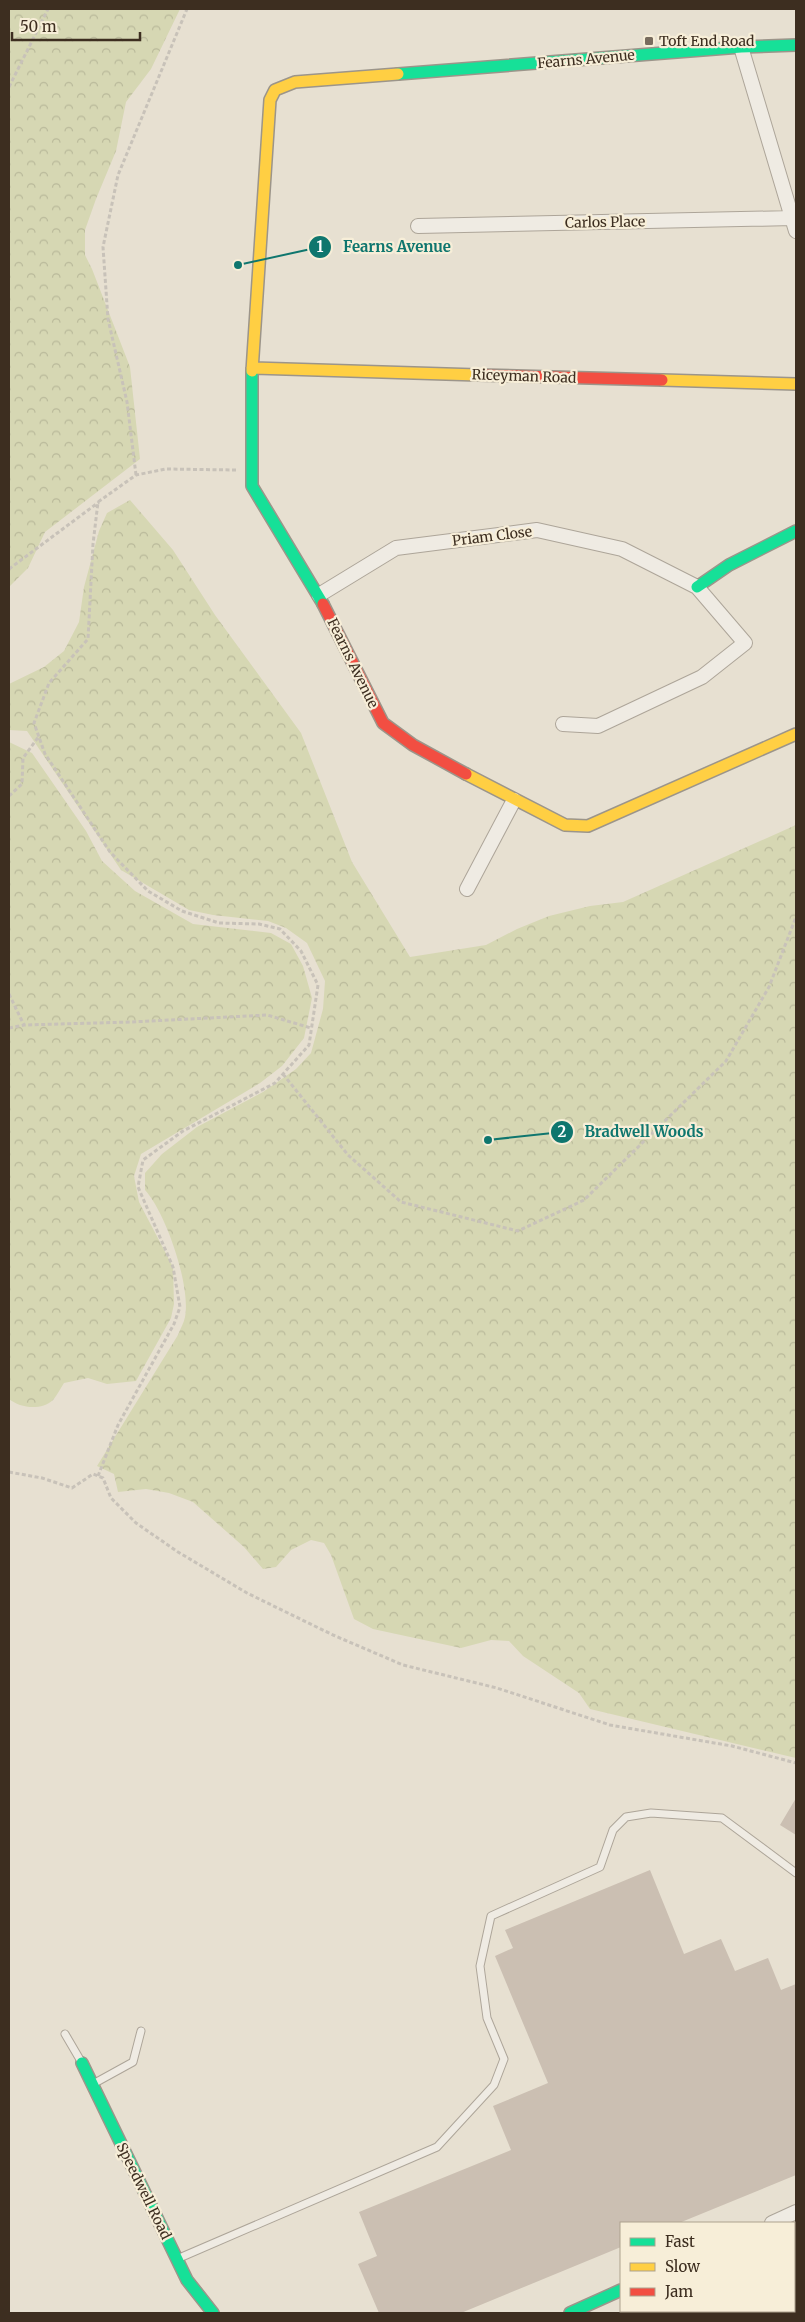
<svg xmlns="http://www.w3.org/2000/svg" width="805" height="2322" viewBox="0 0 805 2322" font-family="Merriweather,serif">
	<defs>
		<pattern id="forest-crowns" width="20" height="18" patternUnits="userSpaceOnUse" patternTransform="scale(1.25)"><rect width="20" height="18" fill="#d6d7b3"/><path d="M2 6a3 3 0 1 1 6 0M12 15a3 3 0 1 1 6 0" fill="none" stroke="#b9b99a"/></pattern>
	</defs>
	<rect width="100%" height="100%" fill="#e7e0d1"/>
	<path fill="url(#forest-crowns)" d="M9,9H180L151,69L126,102L116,151L96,199L85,230V255L92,269L130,367L140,459L45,532L28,568L9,587Z
		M130,500L173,550L215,615L301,733L352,862L410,957L486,945L517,929L549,916L590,906L623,902L796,825V1758L590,1709L579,1693L523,1656L509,1641L491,1640L461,1648L373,1629L354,1619L331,1555L324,1543L311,1540L291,1550L276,1567L263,1569L244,1547L193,1502L169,1493L146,1489L118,1492L114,1474L97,1466L178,1335C180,1329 184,1323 185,1317C191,1286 166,1213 145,1190V1173L162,1154L197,1127L263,1092L296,1069L311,1053L323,1009L325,981L307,943L286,928L268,921L213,915L189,910L121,870L27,731L9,730V684L44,667L64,651L79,622L84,587L99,531L107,513Z
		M9,742L32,753L86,831L102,861L135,891L193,924L271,933L291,944L303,966L312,998L304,1038L282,1066L260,1083L141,1154L134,1176L139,1202L173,1267L174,1304L171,1318L136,1381L107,1384L88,1378L64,1383C61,1388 57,1395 53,1400C41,1411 20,1408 9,1399Z"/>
	<path fill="#cbbfb2" d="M796,1798V1835L780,1825Z
		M650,1870L684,1954L721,1939L735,1971L768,1958L781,1990L796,1984V2175L679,2223H621V2247L461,2313H379L358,2264L377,2256L359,2212L511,2150L493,2106L548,2083L495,1956L513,1948L505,1930Z"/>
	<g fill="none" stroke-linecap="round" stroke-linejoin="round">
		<g stroke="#ada599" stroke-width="9">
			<path id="lane" d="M65,2034L82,2063
				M93,2084L133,2062L141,2031
				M177,2259L437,2147L494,2085L504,2059L487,2018L480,1966L491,1916L600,1867L613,1830L626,1817L651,1813L722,1818L796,1873
				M794,2286L796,2285
				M716,2311L717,2313"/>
		</g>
		<g stroke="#ada599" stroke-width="16">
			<path id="street" d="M741,47L796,231
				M418,226L793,218
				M319,595L396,548L537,530L622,549L697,587L745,643L702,677L598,726L563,724
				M467,889L514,800
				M772,2223L796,2212"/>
		</g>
		<g stroke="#9c958a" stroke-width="14">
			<path id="fast" d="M398,74L741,47L796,45
				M252,371V486L323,604
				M697,587L729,565L796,531
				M82,2063L187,2280L213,2313
				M570,2313L621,2290"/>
		</g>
		<g stroke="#9c958a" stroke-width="14">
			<path id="slow" d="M252,368L478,375
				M252,371L270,100L275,90L295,82L398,74
				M662,380L796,384
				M466,774L565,825L588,826L796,734"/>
		</g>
		<g stroke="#9c958a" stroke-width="14">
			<path id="jam" d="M478,375L662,380
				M323,604L383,723L413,745L466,774"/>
		</g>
		<path stroke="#c8c2b9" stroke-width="3" stroke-dasharray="4 2.5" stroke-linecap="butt" d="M9,87L48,9
			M136,475L127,402L108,319L103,247L118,175L187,9
			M9,569L99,502
			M9,796L22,784L23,758L39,736
			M9,994L24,1025
			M9,1028L24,1025L131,1022L267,1015L311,1028
			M283,1074L348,1155L401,1202L518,1231L584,1200L726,1061L769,987L796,917
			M9,1472L42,1478L72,1488L93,1474L103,1478L111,1498L136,1523L178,1552L247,1593L333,1635L403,1665L497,1688L610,1725L732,1746L796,1763
			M98,1476L118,1425L174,1324L180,1307L173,1267L138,1187L143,1160L183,1131L275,1083L309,1045L318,985L301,951L280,929L259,924L219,923L182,911L148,891L110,852L45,754L34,723L49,683L88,639L93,544L98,502L136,475L166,469L236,470"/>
		<use href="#lane" stroke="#efebe3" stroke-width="7"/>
		<use href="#street" stroke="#efebe3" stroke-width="14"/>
		<use href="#fast" stroke="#16e098" stroke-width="11"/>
		<use href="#slow" stroke="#ffcf43" stroke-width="11"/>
		<use href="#jam" stroke="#f24e42" stroke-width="11"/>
	</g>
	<rect fill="#786c5e" stroke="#f7eed8" stroke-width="2" x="644" y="36" width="10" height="10" rx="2.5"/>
	<g text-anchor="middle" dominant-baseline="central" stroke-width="4.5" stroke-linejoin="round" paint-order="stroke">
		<g font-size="14" fill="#3d2e20" stroke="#f7eed8" text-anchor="start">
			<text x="659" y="41">Toft End Road</text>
		</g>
		<g font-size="14" fill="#3d2e20" stroke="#f7eed8">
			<text transform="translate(586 59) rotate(-5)">Fearns Avenue</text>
			<text transform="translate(605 222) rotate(-1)">Carlos Place</text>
			<text transform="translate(524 376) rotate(2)">Riceyman Road</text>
			<text transform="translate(492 536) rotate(-7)">Priam Close</text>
			<text transform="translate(353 663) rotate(64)">Fearns Avenue</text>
			<text transform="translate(144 2191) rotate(64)">Speedwell Road</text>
		</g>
	</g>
	<path fill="none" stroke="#0f766e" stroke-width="2" d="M238 265L320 247M488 1140L562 1132"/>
	<g fill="#0f766e" stroke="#f7eed8" stroke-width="2">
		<circle cx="238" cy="265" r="5"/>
		<circle cx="488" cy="1140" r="5"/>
		<circle cx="320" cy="247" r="12"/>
		<circle cx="562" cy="1132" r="12"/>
	</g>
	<g font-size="15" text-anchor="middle" font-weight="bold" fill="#fff">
		<text x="320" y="252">1</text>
		<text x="562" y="1137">2</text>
	</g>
	<g font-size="15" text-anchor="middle" font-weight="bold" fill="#0f766e" stroke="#f7eed8" stroke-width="4.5" stroke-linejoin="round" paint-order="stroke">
		<text x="397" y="252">Fearns Avenue</text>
		<text x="644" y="1137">Bradwell Woods</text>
	</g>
	<rect width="805" height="2322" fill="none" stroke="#3d2e20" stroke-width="20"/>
	<rect x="620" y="2222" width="175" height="90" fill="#f7eed8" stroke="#ada18e"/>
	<rect x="630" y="2238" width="25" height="8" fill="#16e098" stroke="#ada18e"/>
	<text x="665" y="2247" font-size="15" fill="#3d2e20">Fast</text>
	<rect x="630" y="2263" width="25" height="8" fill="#ffcf43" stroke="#ada18e"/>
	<text x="665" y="2272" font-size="15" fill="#3d2e20">Slow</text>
	<rect x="630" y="2288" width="25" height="8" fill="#f24e42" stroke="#ada18e"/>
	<text x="665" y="2297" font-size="15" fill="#3d2e20">Jam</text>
	<path d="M12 32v8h128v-8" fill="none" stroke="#3d2e20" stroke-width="2.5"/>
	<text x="20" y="32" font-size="15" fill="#3d2e20" stroke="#f7eed8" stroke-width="4" paint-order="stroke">50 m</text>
</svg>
